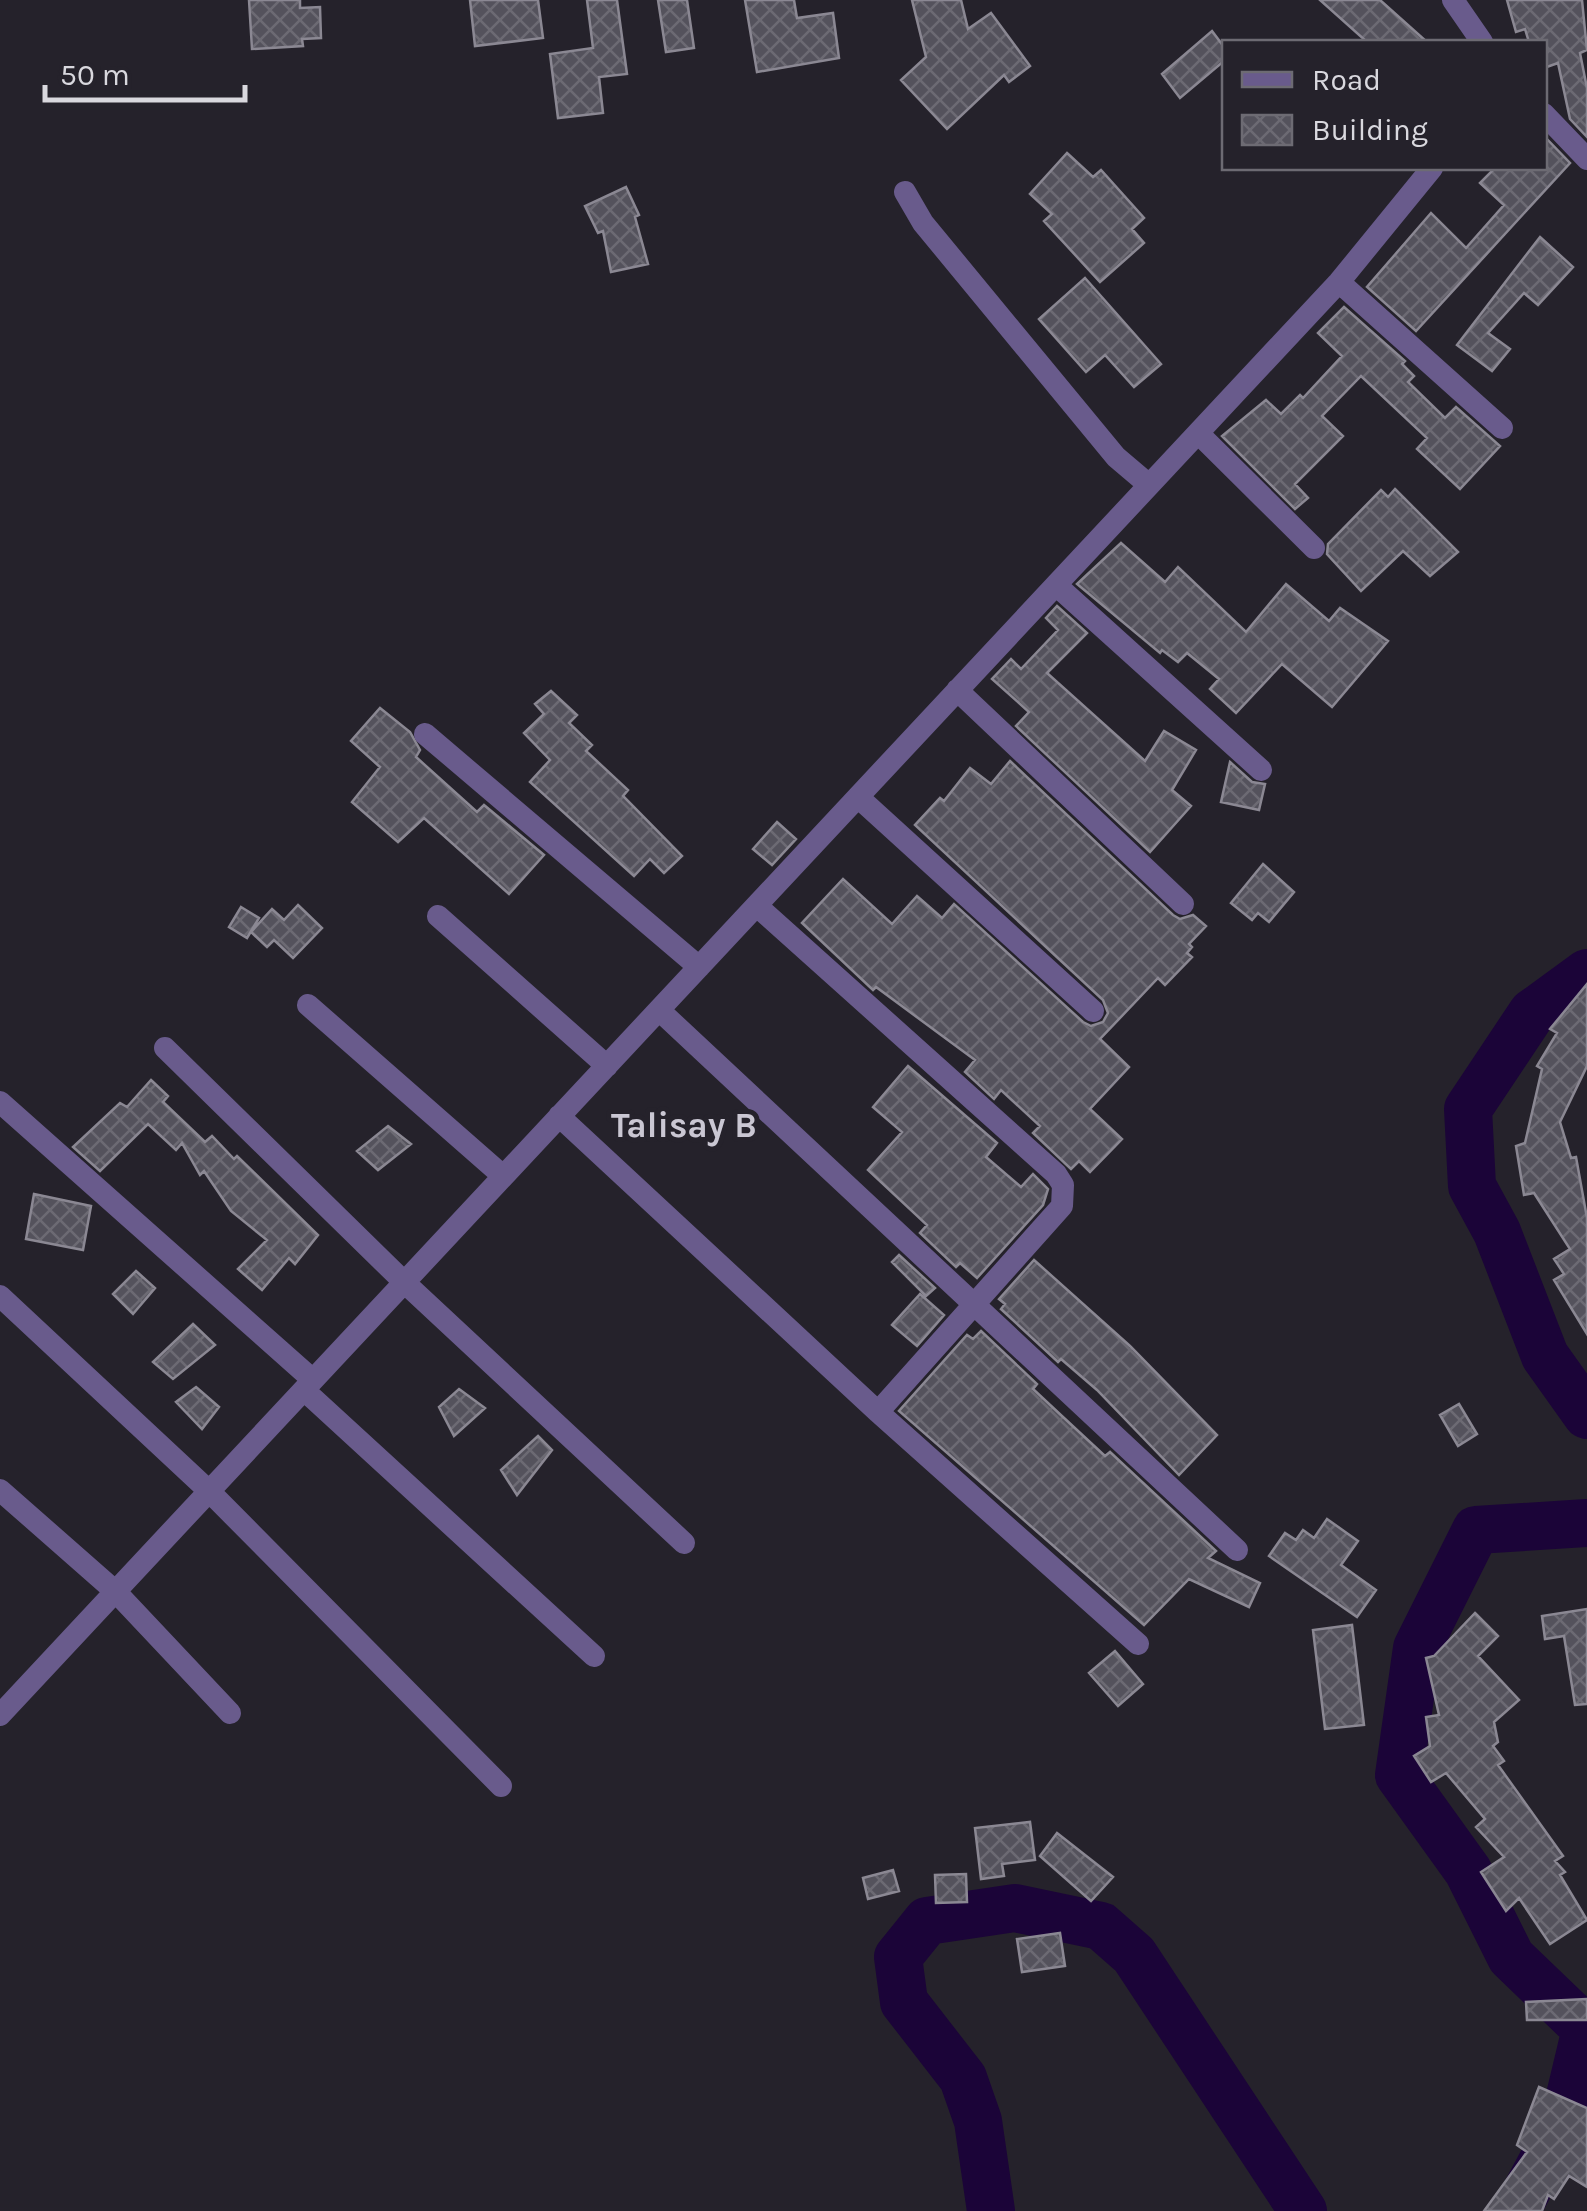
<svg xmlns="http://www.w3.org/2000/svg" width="1587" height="2211" viewBox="0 0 1587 2211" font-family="Karla,sans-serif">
	<defs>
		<pattern id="building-cross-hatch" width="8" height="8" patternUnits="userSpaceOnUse" patternTransform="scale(2.5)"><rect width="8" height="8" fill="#54525c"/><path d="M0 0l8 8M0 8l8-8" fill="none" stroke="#6c6a73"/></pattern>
	</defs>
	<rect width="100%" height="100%" fill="#25222b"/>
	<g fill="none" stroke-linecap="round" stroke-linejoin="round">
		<path stroke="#1b0438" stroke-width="48" d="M1587,973L1532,1013L1468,1109L1472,1186L1497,1232L1545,1356L1587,1415
			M991,2211L978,2121L963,2078L904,2002L898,1957L927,1921L1015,1908L1101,1926L1134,1955L1303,2211
			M1516,2211L1564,2121L1586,2029L1511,1957L1468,1871L1399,1775L1417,1648L1476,1530L1587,1523"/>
	</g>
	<path fill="url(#building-cross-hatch)" stroke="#8b8893" stroke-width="2.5" d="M249,0H300V8L320,7L321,38L302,39L303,46L252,49Z
		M470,0H538L543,38L475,46Z
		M587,0H617L627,74L599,77L603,113L558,118L550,54L593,48Z
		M658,0H687L694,48L666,52Z
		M745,0H794L797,18L833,13L839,58L757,72Z
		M912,0H961L968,29L991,13L1030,66L1009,82L1004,75L947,129L901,80L926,57Z
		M1320,0H1380L1427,42H1367Z
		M1507,0H1582L1587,50L1580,53L1587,88V137L1570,119L1558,63L1544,68V42H1529L1525,29L1516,32Z
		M1212,31L1224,47V61L1180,98L1162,74Z
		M1544,136L1570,163L1416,331L1367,287L1431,213L1466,248L1504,205L1480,183L1495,168H1544Z
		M1067,153L1093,177L1101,170L1144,218L1132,229L1144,243L1100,282L1044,221L1052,214L1030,194Z
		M626,187L639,215L635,217L648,264L611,272L603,231L598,233L585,206Z
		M1540,237L1573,267L1538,305L1524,293L1488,333L1510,349L1492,371L1457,345Z
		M1085,278L1161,364L1134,387L1105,355L1086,372L1039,319Z
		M1344,307L1405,361L1402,364L1414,376L1408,382L1445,418L1456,407L1500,446L1460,489L1417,449L1427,438L1361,376L1322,416L1343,436L1295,484L1308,498L1295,509L1222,436L1266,400L1281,414L1300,395L1303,398L1342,356L1318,333Z
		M1395,489L1458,552L1430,576L1403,551L1361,591L1327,554L1328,544L1381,490L1388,497Z
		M1121,543L1165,582L1178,567L1246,632L1286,584L1329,621L1340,608L1388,641L1332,707L1282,664L1236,713L1210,689L1219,679L1187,653L1178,662L1162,650L1160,653L1077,584Z
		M1057,606L1087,633L1047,673L1145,761L1164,731L1196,750L1172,790L1191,806L1150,852L1016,726L1029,712L992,679L1011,659L1021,669L1058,630L1046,618Z
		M551,691L577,715L569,723L592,745L586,751L628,790L623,796L682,856L664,873L650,859L634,876L530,782L550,760L524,733L544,714L535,704Z
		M380,708L410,732L420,750L416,757L477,812L484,805L544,855L509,894L424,818L398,842L352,802L380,767L351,741Z
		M1010,761L1173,915L1180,919L1193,915L1206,926L1189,944L1192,947L1187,953L1192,957L1165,985L1158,978L1100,1039L1129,1067L1090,1109L1122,1139L1090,1172L1079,1161L1071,1169L1033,1133L1040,1126L1001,1090L994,1099L965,1072L975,1060L876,987L873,990L802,923L843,879L892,924L917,896L942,918L954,904L1083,1022L1091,1026L1103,1022L1108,1013L1103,1000L915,825L940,798L944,801L970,768L991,784Z
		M1230,762L1252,782L1265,784L1259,810L1221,802Z
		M777,822L796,839L772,865L753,849Z
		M1263,864L1294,892L1269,922L1258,913L1252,920L1231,903Z
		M298,905L322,928L293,958L274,940L267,947L251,932L272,909L284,920Z
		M241,907L259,918L247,938L229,927Z
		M1587,984V1066L1560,1122L1571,1158L1576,1157L1587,1218V1334L1554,1280L1564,1274L1554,1259L1570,1249L1534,1193L1524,1195L1516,1146L1525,1143L1542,1069L1537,1066L1557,1033L1550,1029Z
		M908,1066L997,1143L986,1157L1021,1187L1033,1174L1048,1189L1043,1205L977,1278L960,1263L956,1267L920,1233L927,1225L868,1170L902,1132L873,1107Z
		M151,1080L168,1096L163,1102L205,1142L212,1136L234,1159L237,1156L318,1235L295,1264L289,1258L262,1290L238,1269L267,1240L231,1211L204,1171L200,1175L182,1143L176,1150L148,1124L100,1171L73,1147L120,1103L127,1107Z
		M388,1126L411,1144L378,1170L357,1151Z
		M34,1194L91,1206L83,1250L26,1239Z
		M899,1255L935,1288L926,1296L892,1262Z
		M1034,1260L1130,1346L1217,1435L1179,1475L1097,1390L1061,1359L1058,1362L1001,1309L1005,1304L999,1299Z
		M136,1271L155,1288L133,1314L113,1294Z
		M920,1294L944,1315L917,1346L892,1325Z
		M193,1324L215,1345L173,1379L153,1362Z
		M981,1331L1037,1384L1033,1389L1063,1417L1105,1456L1110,1452L1216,1551L1208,1558L1260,1583L1249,1607L1189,1579L1144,1625L899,1411L967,1335L973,1339Z
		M196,1387L219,1407L202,1429L176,1402Z
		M459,1389L485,1408L454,1436L439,1407Z
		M1459,1404L1477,1434L1458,1446L1440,1415Z
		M538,1436L552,1450L517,1495L501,1470Z
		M1327,1519L1358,1541L1341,1565L1376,1590L1357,1617L1269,1556L1285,1533L1296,1540L1303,1530L1314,1538Z
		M1587,1609V1704L1575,1705L1564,1636L1545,1639L1542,1616Z
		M1475,1613L1498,1636L1478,1656L1519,1700L1494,1722L1498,1742L1493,1746L1504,1761L1498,1765L1563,1856L1555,1861L1565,1872L1560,1875L1587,1920L1550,1944L1519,1898L1506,1911L1481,1872L1504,1857L1476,1827L1485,1819L1446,1773L1431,1782L1414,1756L1430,1746L1426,1717L1439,1715L1426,1658L1434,1656Z
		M1352,1625L1364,1725L1325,1729L1313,1630Z
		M1115,1651L1143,1684L1118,1706L1089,1673Z
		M1030,1822L1035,1860L1002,1864L1004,1876L981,1879L975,1828Z
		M1057,1833L1113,1877L1091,1901L1040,1856Z
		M893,1870L899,1891L868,1899L863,1878Z
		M966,1874L967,1902L936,1903L935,1875Z
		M1060,1933L1065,1966L1022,1972L1017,1939Z
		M1587,1999V2020H1527L1526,2002Z
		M1539,2087L1587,2108V2187L1569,2176L1554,2199L1548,2195L1542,2211H1484L1527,2152L1517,2145Z"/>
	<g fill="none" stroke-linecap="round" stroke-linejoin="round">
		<path stroke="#695b8c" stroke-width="22" d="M1453,0L1482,42
			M1544,114L1587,159
			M905,192L923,223L1116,457L1149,485
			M1339,282L1502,428
			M1198,433L1314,548
			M1056,585L1261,770
			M957,690L1183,904
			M425,734L699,967
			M858,797L1093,1011
			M757,906L1056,1174L1063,1185L1062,1206L878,1412
			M438,916L607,1066
			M308,1005L503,1176
			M659,1010L1237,1550
			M165,1048L404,1282L684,1543
			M0,1102L313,1380
			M559,1116L878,1412L1138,1644
			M0,1296L209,1491L501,1786
			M304,1390L594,1656
			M0,1490L116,1592L230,1713
			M0,1715L1339,282L1432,168"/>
	</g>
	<g text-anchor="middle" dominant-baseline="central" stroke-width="10" stroke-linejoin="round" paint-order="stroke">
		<g font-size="35" font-weight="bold" fill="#cac7d3" stroke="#25222b">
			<text x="684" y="1125">Talisay B</text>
		</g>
	</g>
	<rect x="1222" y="40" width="325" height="130" fill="#25222b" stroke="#6d6b73" stroke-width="2.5"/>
	<rect x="1242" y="72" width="50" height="15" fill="#695b8c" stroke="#6d6b73" stroke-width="2.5"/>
	<text x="1312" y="90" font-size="30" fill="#d9d8de">Road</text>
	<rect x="1242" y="115" width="50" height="30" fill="url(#building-cross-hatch)" stroke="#6d6b73" stroke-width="2.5"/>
	<text x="1312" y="140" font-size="30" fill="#d9d8de">Building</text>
	<path d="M45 85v15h200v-15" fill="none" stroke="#d9d8de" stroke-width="5"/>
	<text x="60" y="85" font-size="30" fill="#d9d8de" stroke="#25222b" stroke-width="8" paint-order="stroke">50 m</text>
</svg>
